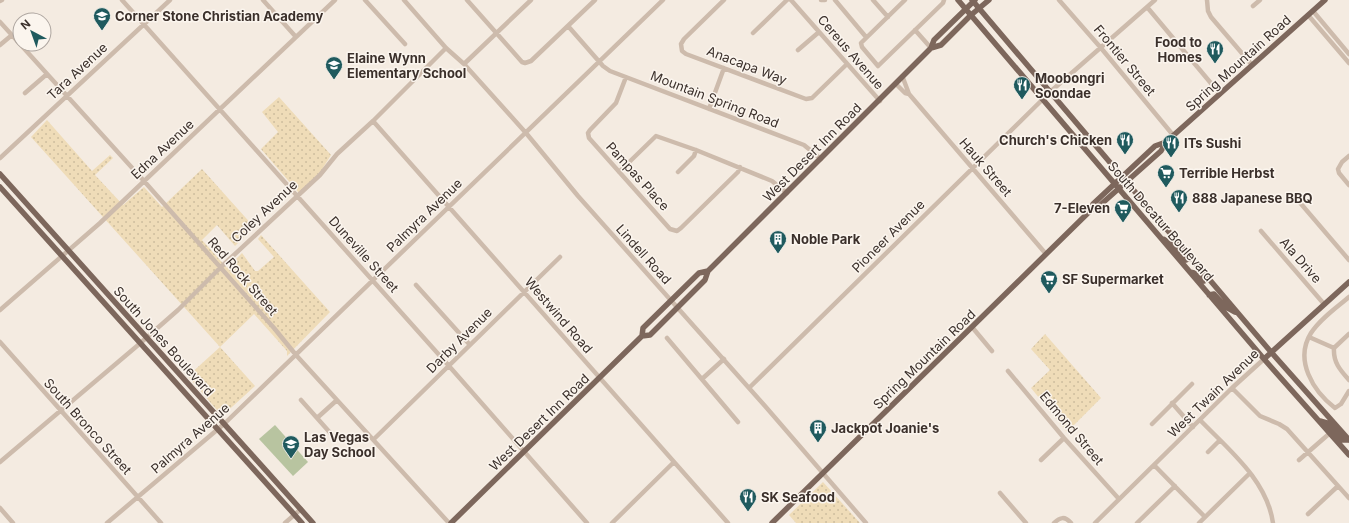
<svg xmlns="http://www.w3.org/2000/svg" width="1349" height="523" viewBox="0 0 1349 523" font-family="Inter,sans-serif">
	<defs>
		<pattern id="sand-dots" width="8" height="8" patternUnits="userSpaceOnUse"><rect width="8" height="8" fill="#efdcb8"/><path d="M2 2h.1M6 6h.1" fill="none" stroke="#cebd9e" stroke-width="1.8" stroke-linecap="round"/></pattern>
	</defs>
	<rect width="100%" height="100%" fill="#f4ebe1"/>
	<path fill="#b8c4a0" d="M275,425L308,462L293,476L259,439Z"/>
	<path fill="url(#sand-dots)" d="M279,97L331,155L321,171L299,193L261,149L278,132L262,112Z
		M47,120L92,171L110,155L113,158L95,175L123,205L144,187L162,207L202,169L254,227L235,246L217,225L202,240L227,268L242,253L255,271H258L274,257L258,239L261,235L330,312L287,356V351L254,314L220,347L255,386L222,416L188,376L220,347L31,137Z
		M1045,334L1101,398L1067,432L1031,388L1050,370L1031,349Z
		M823,482L860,523H796L789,515Z"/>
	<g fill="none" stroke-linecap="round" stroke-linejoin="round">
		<path stroke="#cdbbac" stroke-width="4.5" d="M122,0L449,366L587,523
			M263,0L296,37
			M365,0L405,44
			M404,0L446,48L464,64L526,133L578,196L765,406L866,523
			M467,0L522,62L525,63L531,61L595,0
			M724,0L684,39L681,44L682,51L686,54L806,99L812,98L847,64
			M791,0L880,101
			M821,0H825
			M835,0L866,37
			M873,0L888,17
			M905,0L861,43L862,47L878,66L943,3L944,0
			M1059,0L1101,48L1173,135
			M1207,0L1208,11L1211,17L1252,65
			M0,1L2,0
			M1253,6L1260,0
			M1147,7L1220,94
			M1313,11L1349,54
			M1308,15L1349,63
			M0,22L20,44
			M568,26L603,66L610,71L804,145L821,159
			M915,30L931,48
			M753,33L787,0
			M20,44L144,181L274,328L296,355L449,523
			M0,45L12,35
			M798,50L819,32
			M464,64L531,0
			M626,77L616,103L590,130L588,133L589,138L670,229L677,231L681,228L738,172L740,167
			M903,78L909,94L1046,254
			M896,84L905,93L909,94
			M1050,92L1155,0
			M25,93L47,74
			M709,109L724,68
			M373,121L728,523
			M1349,156L1342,162L1338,169L1339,173L1349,185
			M0,158L170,0
			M619,172L656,136L696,150L772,181L787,193
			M678,172L694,156L696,150
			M1296,198L1349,260
			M1261,231L1324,304
			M416,285L470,345
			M1349,297C1336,308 1320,319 1311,333C1294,360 1313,391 1335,408L1341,404L1349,391
			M0,310L100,223L335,0
			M972,327L992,351
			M1349,334L1334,348C1333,362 1340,370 1349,380
			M1309,337L1334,348
			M667,338L738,422
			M0,342L161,523
			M1008,371L1064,438L1119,499
			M702,379L724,359
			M749,388L1043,99
			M1232,388L1260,416L1279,424L1287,429L1349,498
			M301,400L333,436
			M1172,403L1193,427
			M317,418L337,400
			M1200,420C1229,450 1267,480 1273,523
			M1152,424L1192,384
			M374,439L560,257
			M1208,452L1220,440
			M1041,460L1064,438
			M1299,460L1330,433
			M0,462L137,346L178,310L221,267L320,175L337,154L373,121L446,48
			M1154,465L1205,517
			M1000,493L1026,523
			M0,508L13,523
			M1308,514L1338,486
			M107,523L224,424L663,0
			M285,523L301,509
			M612,523L674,462
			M1054,523C1060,517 1065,516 1071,523
			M1095,523L1232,388L1264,359
			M1137,523L1175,486
			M1199,523L1250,473"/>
		<path stroke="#7d675c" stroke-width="5.5" d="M958,0L1264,359L1349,455
			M972,0L1271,352L1349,440
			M931,48L934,40L975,0
			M0,174L313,523
			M0,187L302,523
			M1091,210L1093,204L1155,146L1166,142L1325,0
			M1163,239L1171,243L1186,260L1191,258
			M1190,272L1198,274L1204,281L1209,279
			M1209,295L1214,294L1226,307L1235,312
			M642,336L643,328L699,273L708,271L931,48L941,45L971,15L989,0
			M1264,359L1349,282
			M1320,421L1327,423L1343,440H1349
			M451,523L642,336L650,335L705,280L708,271
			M772,523L1091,210L1098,207L1161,151L1166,142"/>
	</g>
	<defs>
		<g id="school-pin" transform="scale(0.9)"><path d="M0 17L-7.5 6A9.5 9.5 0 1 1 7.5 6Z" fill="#1f5a5e" stroke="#fbf5ee"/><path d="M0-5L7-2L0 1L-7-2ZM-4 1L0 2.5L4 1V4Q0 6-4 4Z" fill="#fff"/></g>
		<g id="restaurant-pin" transform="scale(0.9)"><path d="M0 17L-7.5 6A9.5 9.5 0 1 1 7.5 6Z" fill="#1f5a5e" stroke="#fbf5ee"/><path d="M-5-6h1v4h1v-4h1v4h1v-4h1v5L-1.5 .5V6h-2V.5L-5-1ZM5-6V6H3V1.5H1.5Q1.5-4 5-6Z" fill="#fff"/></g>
		<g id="supermarket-pin" transform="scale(0.9)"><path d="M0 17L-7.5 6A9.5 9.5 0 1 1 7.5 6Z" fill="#1f5a5e" stroke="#fbf5ee"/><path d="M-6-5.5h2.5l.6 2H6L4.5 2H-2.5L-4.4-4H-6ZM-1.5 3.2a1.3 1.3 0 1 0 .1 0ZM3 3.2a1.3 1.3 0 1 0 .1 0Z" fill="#fff"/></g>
		<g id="building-pin" transform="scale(0.9)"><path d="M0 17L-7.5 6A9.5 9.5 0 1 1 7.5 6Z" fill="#1f5a5e" stroke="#fbf5ee"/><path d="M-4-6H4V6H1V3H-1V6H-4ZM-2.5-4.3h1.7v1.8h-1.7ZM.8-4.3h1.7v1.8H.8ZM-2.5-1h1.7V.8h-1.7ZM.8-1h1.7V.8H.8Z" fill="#fff"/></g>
	</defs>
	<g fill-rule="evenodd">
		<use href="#school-pin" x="102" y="16"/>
		<use href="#restaurant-pin" x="1215" y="49"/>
		<use href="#school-pin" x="334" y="65"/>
		<use href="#restaurant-pin" x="1022" y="85"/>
		<use href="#restaurant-pin" x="1125" y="140"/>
		<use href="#restaurant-pin" x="1171" y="143"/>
		<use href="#supermarket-pin" x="1166" y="173"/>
		<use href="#restaurant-pin" x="1179" y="198"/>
		<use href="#supermarket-pin" x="1123" y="208"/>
		<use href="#building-pin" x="778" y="239"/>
		<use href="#supermarket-pin" x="1049" y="279"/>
		<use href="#building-pin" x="818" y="428"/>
		<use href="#school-pin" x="291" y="444"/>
		<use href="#restaurant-pin" x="748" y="497"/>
	</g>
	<g text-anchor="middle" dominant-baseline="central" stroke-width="3" stroke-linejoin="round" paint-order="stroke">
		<g font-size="13" font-weight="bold" fill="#3b302b" stroke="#fbf5ee" text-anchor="start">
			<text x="115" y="16">Corner Stone Christian Academy</text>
			<text x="1202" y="42" text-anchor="end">Food to<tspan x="1202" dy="15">Homes</tspan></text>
			<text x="347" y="58">Elaine Wynn<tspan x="347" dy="15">Elementary School</tspan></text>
			<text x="1035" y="78">Moobongri<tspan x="1035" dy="15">Soondae</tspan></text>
			<text x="1112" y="140" text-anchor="end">Church's Chicken</text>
			<text x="1184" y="143">ITs Sushi</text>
			<text x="1179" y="173">Terrible Herbst</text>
			<text x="1192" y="198">888 Japanese BBQ</text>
			<text x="1110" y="208" text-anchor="end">7-Eleven</text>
			<text x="791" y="239">Noble Park</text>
			<text x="1062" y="279">SF Supermarket</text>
			<text x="831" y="428">Jackpot Joanie's</text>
			<text x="304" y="437">Las Vegas<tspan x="304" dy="15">Day School</tspan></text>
			<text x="761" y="497">SK Seafood</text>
		</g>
		<g font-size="13" fill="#3b302b" stroke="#fbf5ee">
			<text transform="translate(851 52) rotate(49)">Cereus Avenue</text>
			<text transform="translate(1125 60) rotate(50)">Frontier Street</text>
			<text transform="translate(1238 63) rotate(-42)">Spring Mountain Road</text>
			<text transform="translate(747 65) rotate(21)">Anacapa Way</text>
			<text transform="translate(77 71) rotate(-43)">Tara Avenue</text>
			<text transform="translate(715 99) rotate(21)">Mountain Spring Road</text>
			<text transform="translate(162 149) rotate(-43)">Edna Avenue</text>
			<text transform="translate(812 152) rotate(-45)">West Desert Inn Road</text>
			<text transform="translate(986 167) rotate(49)">Hauk Street</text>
			<text transform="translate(638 176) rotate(48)">Pampas Place</text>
			<text transform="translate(264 211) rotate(-43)">Coley Avenue</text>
			<text transform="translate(424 215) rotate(-44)">Palmyra Avenue</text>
			<text transform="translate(1161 221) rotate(49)">South Decatur Boulevard</text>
			<text transform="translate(888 236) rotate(-45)">Pioneer Avenue</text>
			<text transform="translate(364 254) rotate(48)">Duneville Street</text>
			<text transform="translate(644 254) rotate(48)">Lindell Road</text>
			<text transform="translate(1301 260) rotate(49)">Ala Drive</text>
			<text transform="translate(243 276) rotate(49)">Red Rock Street</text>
			<text transform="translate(559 315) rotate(49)">Westwind Road</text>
			<text transform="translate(459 340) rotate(-45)">Darby Avenue</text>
			<text transform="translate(164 341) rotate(48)">South Jones Boulevard</text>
			<text transform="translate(924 359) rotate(-44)">Spring Mountain Road</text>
			<text transform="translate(1213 393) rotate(-44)">West Twain Avenue</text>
			<text transform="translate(539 422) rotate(-44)">West Desert Inn Road</text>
			<text transform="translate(88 426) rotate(48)">South Bronco Street</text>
			<text transform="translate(1072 428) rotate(50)">Edmond Street</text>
			<text transform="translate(190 438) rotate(-41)">Palmyra Avenue</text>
		</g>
	</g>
	<g transform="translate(32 32) rotate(319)"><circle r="19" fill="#fbf5ee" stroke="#aea6a0"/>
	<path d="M0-3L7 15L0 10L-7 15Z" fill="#1f5a5e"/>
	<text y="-6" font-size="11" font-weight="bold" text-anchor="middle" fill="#3b302b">N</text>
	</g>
</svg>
